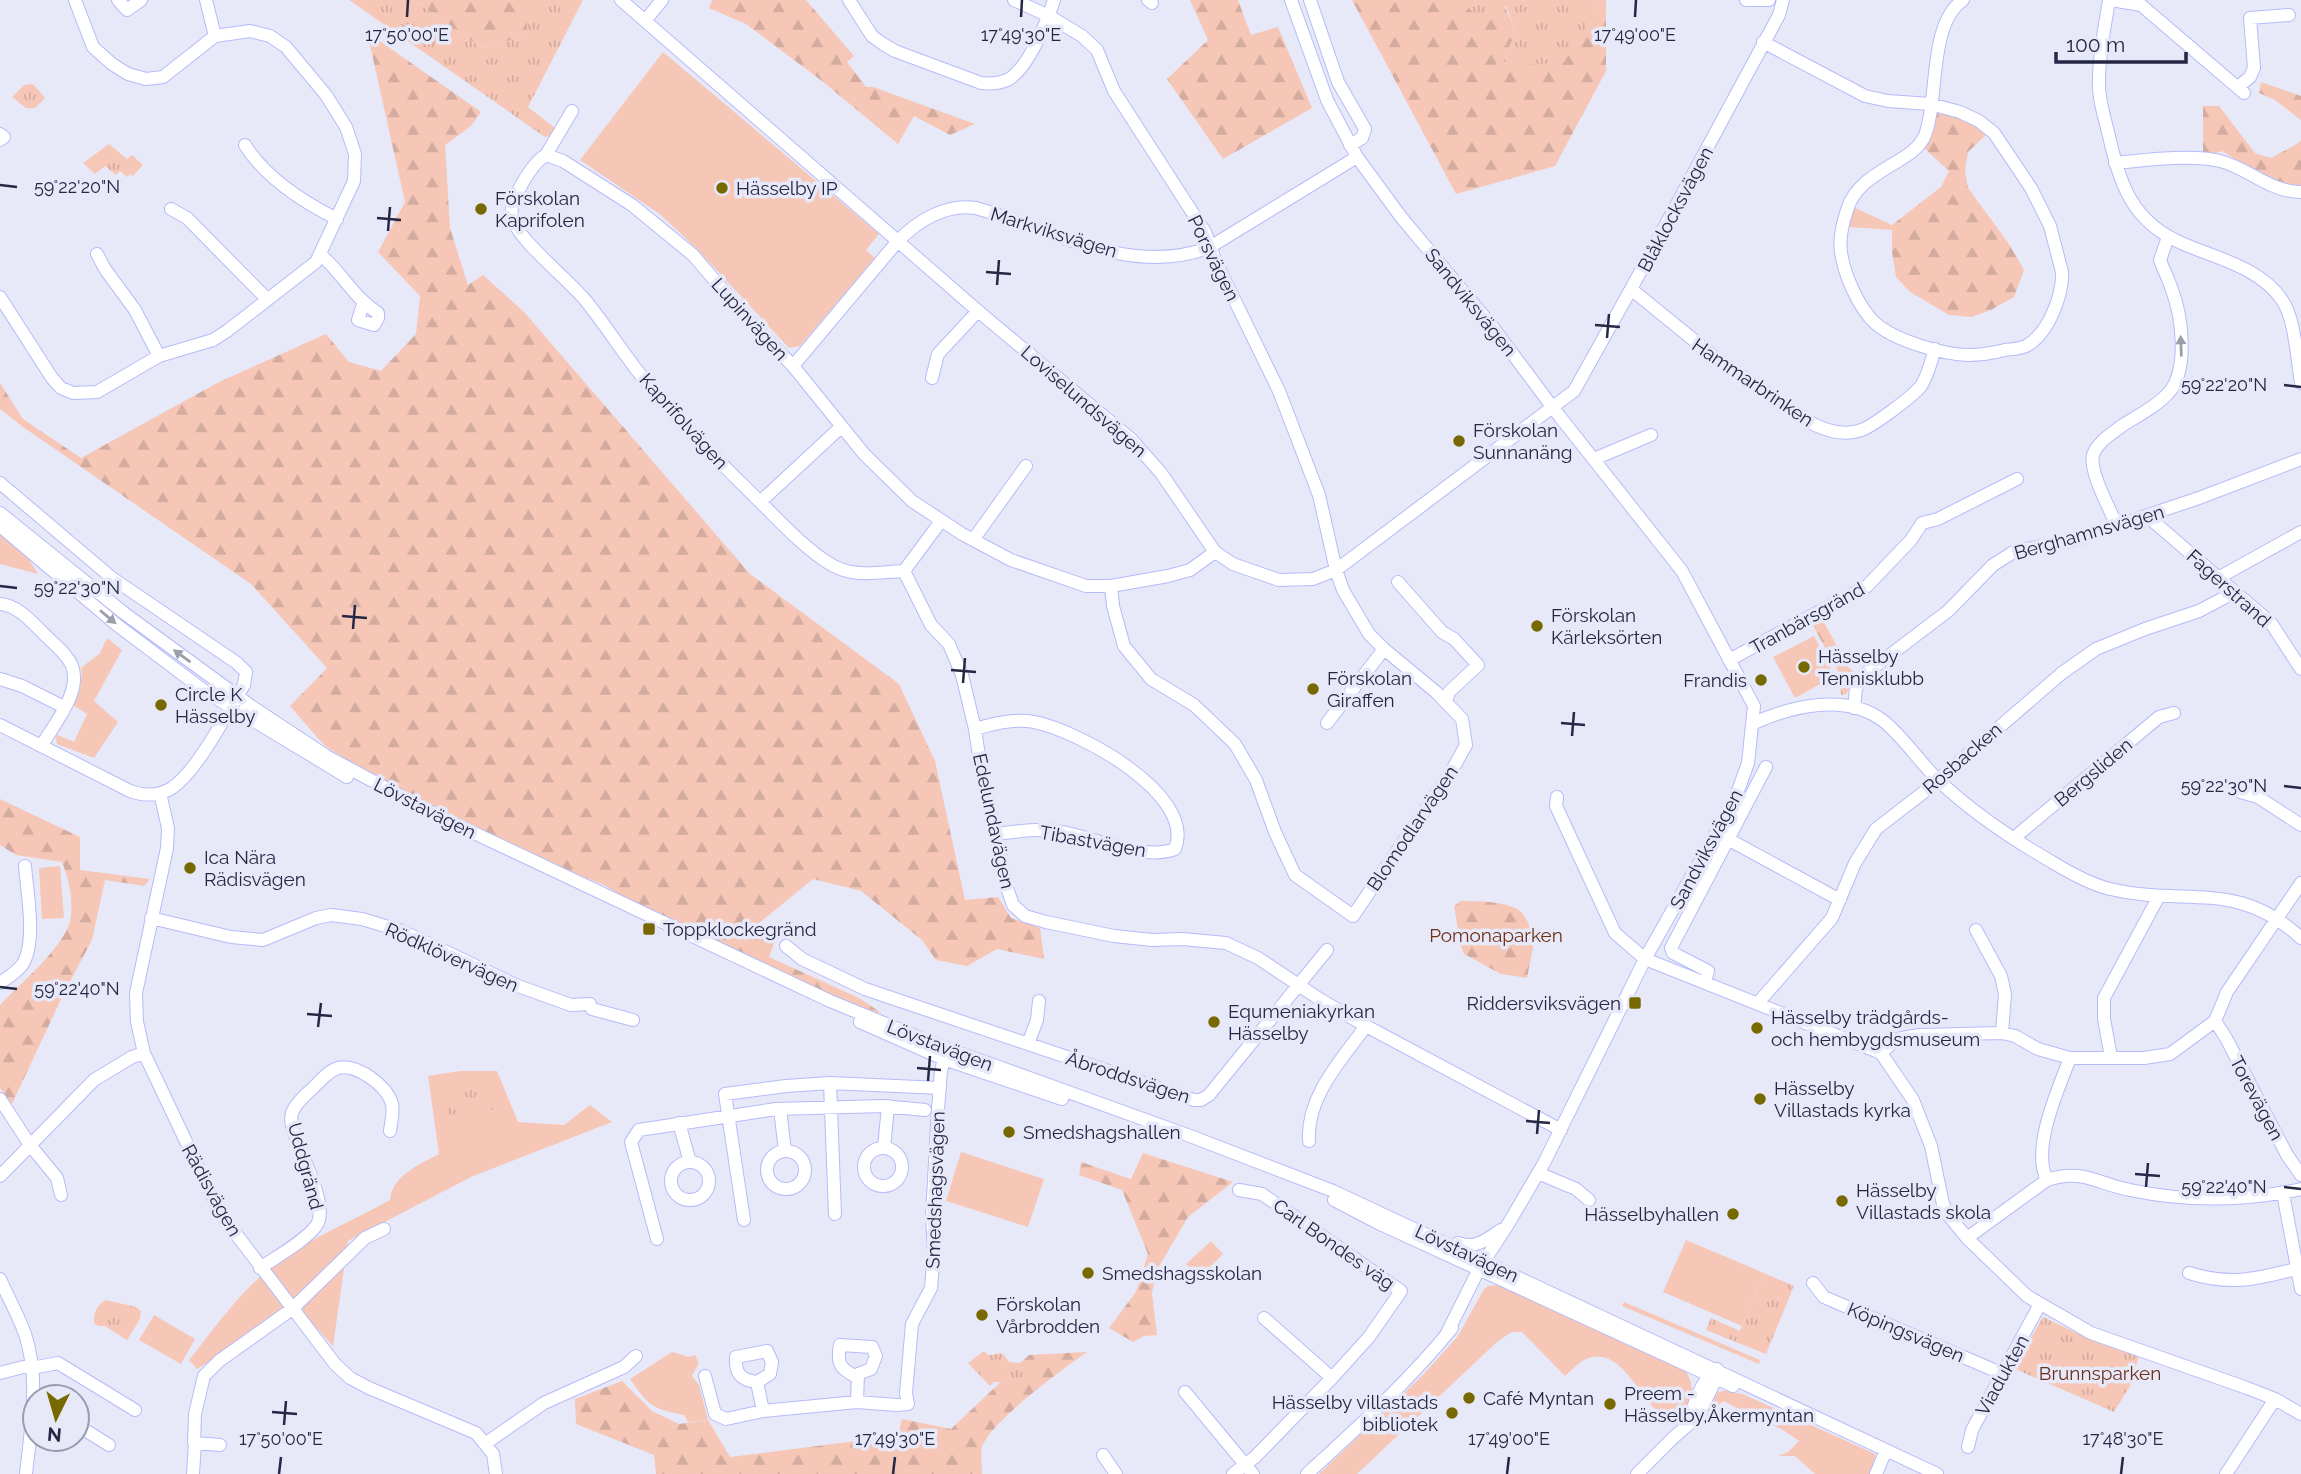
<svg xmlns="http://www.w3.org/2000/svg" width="2301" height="1474" viewBox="0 0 2301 1474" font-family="Raleway,sans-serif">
	<defs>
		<pattern id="forest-firs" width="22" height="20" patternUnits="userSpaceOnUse" patternTransform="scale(1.75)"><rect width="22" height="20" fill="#f6c7b7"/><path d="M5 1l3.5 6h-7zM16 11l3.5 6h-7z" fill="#d3ab9f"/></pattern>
		<pattern id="park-tufts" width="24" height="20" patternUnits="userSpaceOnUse" patternTransform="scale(1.75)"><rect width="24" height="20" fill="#f6c7b7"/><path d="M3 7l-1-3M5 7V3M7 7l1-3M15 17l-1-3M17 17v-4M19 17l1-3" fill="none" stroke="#d3ab9f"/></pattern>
	</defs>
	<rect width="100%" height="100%" fill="#e7e9f9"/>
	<path fill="#f6c7b7" d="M663,52L879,234L866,250L875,258L800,346L789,348L697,249L661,215L580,160Z
		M1853,207L1892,225V230L1849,227Z
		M0,534L26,555L38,574L0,564Z
		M1814,636L1835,676L1795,698L1773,657Z
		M107,638L122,650L94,701L118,722L94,758L57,744L55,734L74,742L87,714L71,704L78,678L82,677L81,668L100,653Z
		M60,866L64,918L42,919L39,868Z
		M460,1071H497L518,1122L564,1125L590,1105L612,1122L473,1176L348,1241L333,1346L298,1308L197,1369L189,1360C214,1329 237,1295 268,1270C303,1241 350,1222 390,1200C392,1176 420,1164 439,1154L428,1076Z
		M961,1152L1044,1179L1028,1227L946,1201Z
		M1686,1240L1764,1273L1742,1326L1663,1292Z
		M1211,1241L1223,1254L1199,1278L1186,1264Z
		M1497,1285L1506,1286L1684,1369C1697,1384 1695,1416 1674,1424C1643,1412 1625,1343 1586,1359C1579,1362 1571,1371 1565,1376L1522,1332H1512L1498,1341L1357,1474H1319L1422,1376L1458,1336L1484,1289L1488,1286Z
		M1624,1302L1760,1360L1759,1364L1622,1306Z
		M154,1315L195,1339L181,1364L139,1340Z
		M672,1352L689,1357L695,1355L699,1363L692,1376L699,1385L708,1420L688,1422L684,1415C652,1409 648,1405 630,1379Z
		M1727,1390L1745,1395L1875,1454V1461L1870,1474H1815L1795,1456H1778L1788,1452L1799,1441L1783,1430L1723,1401L1700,1425L1718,1392Z"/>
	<path fill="url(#forest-firs)" d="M413,0H527V36L482,48Z
		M712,0H806L854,56L847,62L866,87H873L975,124L950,135L914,116L898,144L822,81L746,24L709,8Z
		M1190,0H1238L1251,35L1278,27L1312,108L1223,159L1167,79L1208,40Z
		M1352,0H1502L1516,32L1503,61L1569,50L1603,0H1606V71L1555,166L1456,194Z
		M367,32L481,112L471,126L445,145L450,228L468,285L483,275L524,312L750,574L899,684L935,761L965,900L998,897L1011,918L1040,928L1044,959L997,949L967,966L936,960L922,940L861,891L813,879L752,929L775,941L769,957L859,998L880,1012L875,1014L865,1013L624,900V897L604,885L574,873L382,783L324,745L290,706L327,668L251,584L23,427L0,409V383L23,419L81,458L219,382L326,334L349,362L381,371L416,334L420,296L378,252L405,202Z
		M2261,82L2301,96V120L2275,100L2259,93Z
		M2203,106H2219L2255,153L2271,158L2297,144L2301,140V188L2266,178L2222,151L2203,157Z
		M1944,112L1970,122L1988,133L1968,152L1965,171L1968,188L2009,244L2024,270L2014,297L1991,310L1971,317L1949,315L1910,292L1896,277L1892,252V225L1941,187L1949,171L1923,147L1938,113Z
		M1821,617L1849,668L1859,675L1846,694L1841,695L1840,678L1838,671L1811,622Z
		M0,799L80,837V870L150,879L144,886L105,880L92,940L62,997L12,1104L0,1088V1005C19,985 64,947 70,921C74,902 69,879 62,862L16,855L0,845Z
		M1461,901C1476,901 1510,901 1521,912C1527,918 1531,929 1535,937L1527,978L1501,974L1464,954L1461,947L1454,906Z
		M1143,1153L1233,1182L1188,1217L1157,1270L1152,1293L1157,1335L1144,1336L1133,1342L1109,1328L1136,1292L1148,1254L1122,1190L1079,1175L1081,1162L1131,1179Z
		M1087,1352C1064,1368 990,1422 982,1447C980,1454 982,1466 982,1474H656L654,1455L576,1424L575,1399L622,1381L652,1411L679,1424L708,1420L730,1457L856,1441L895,1448L902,1419L951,1429L1029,1355Z"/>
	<path fill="url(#park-tufts)" d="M349,0H413L482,48L527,36V0H583L528,107L555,128L551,136L545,137Z
		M1464,0H1603L1564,62L1514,66L1503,61L1516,32L1506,6C1491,17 1473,21 1464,0Z
		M33,84L45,98L35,108H26L12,97L24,85Z
		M109,144L127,159L132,155L143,165L133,176L130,174L127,177L120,171L116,175L105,166L95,174L83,163Z
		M471,1084L479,1093L498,1098L494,1110C475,1105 468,1102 453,1118L444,1109L455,1098L456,1086Z
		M1764,1273L1794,1286L1766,1354L1706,1330L1711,1318L1740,1331Z
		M106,1300L136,1307L141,1311L140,1319L127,1340L105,1326H98L94,1323C94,1312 96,1306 106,1300Z
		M2043,1317L2085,1337L2139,1356L2130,1386L2114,1412L2013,1368Z
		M984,1351L988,1355C1001,1355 1000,1348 1009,1362L1023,1363L1032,1381L1010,1396L1001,1382H994L990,1386L968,1363Z"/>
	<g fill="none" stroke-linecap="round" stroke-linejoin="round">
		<g stroke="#b5bbf9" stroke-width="14">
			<path id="minor" d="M118,0L127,10L141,0
				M206,0L215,36
				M621,0L978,311L1131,439L1161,473L1215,552L1233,564L1279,580L1313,579L1336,570L1574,391L1631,289L1779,15L1783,0
				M849,0L872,36L883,44L895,51L981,83C990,84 998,84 1007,80C1028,70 1047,21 1054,0
				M1014,0L1049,16L1082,36L1097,50L1114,91L1205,232L1216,262L1279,391L1319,495L1336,570L1343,590L1369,634L1384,649L1436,692L1462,719L1466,745L1451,772L1353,916L1295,875L1275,832L1256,780L1235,744L1194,705L1151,679L1124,646L1113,606L1111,586
				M1148,0L1152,3
				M1291,0L1327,100L1357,157L1401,217L1492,326L1553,408L1682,571L1754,706L1748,763L1735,799L1645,959L1544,1163L1507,1226L1479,1269L1447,1333
				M1310,0L1338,82L1365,129L1362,138L1350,145
				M1746,0H1769
				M2109,0C2105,26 2099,53 2099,80C2098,98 2104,115 2108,132C2120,184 2131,223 2186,245C2219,259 2260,268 2282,300C2295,318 2297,360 2301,383
				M2111,0L2141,5L2244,93
				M645,21L662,0
				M1763,42L1865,96L1888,101L1930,104L1960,112L1979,121L1994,133L2031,188L2050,226L2062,272C2063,296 2048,334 2026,346C2020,349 2012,349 2005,350C1993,353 1981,355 1969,355C1943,355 1894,340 1875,323C1858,307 1844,274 1841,252C1839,239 1843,222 1847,210C1859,169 1914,164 1925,135C1939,99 1928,24 1963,0
				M2238,87L2250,77L2254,68L2250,18L2289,15
				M572,111L546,155C532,163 508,202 512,218C518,240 569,280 586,301C606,326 623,353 643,378C677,420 718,460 756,498C779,520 801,545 827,562C852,579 876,572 904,571L941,521
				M0,134L4,137L0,140
				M245,145C265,177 303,202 337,219
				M546,155L563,161L632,205L693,255L754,326L793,366L864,454L912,501L962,534L1011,560L1086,586H1111L1168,576L1190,570L1215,552
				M2115,163C2145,160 2191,154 2220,161C2248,168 2270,192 2301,192
				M171,209L187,218L267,299
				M97,254L105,269L135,310L159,356
				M321,255C342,273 354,298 378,313V318L374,325L358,320L363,304
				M1631,289L1717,359L1815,425C1828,431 1844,435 1858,431C1870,429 1913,396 1921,386C1928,376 1931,361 1935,349
				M0,297L52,378L61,388L73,393L97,392L159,356L213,340L227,331L316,262L354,181L355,154L346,127L326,95L286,47L270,36L250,31L215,36L163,77L146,79L128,74L112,64L93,47L75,0
				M793,366L897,242C917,221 946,203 976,208C1049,229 1133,278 1210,247L1357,157
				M932,378L938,354L978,311
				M1594,459L1651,435
				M0,483L112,578L237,663L246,672L244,685C227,713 198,770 172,788C159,796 144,796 130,791L0,725
				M760,502L841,427
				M0,513L124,613L251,706L328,757L434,814L830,1001L935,1044L1190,1136L1333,1191L1937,1474
				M2147,516L2271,623L2301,669
				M0,526L117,625L206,692L347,777
				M2117,526C2110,509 2089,472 2093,455C2097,442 2113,433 2123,425C2139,415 2159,405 2171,390C2188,366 2182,316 2172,290C2169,280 2164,271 2160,260L2168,237
				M973,540L1026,466
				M904,571L931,625L949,644L962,675L975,729L981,769L1007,888L1013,905L1025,916L1046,922L1114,936L1152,940L1182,939L1226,943L1258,958L1321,1000L1366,1026L1561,1130
				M2218,578L2301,532
				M1398,582L1442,632L1454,639L1478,665L1449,692L1446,702
				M0,604C16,605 29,619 40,630C50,641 66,652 72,666C82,692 54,724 42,745
				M1729,660L1867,586L1911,540L1922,523L1938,519L2017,479
				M0,679L22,686L64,707
				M1854,708L1856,688L1865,674L1948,611L1993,565L2015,551L2071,541L2199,498L2301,459
				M1327,723L1384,649
				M1754,723C1792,706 1845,693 1882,720C1899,732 1920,762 1936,778C1970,811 2012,839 2052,862C2070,873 2090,884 2110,889C2185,907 2236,878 2301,938
				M975,729C993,724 1015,718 1034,722C1077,730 1197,794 1175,849C1145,861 1094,838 1062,832C1040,828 1019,831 997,834
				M2237,791L2258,797L2301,825
				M160,793L168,828L167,848L136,993L137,1022L144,1053L220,1213L335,1364L350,1378L369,1388L476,1433L493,1454L496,1474
				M1557,797L1556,806L1615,933L1645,959L1881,1053L1913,1100L1931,1146L1943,1204L1949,1216L1967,1238L2027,1296L2091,1333L2247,1388L2275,1399L2301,1414
				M1724,837L1840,900
				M2015,837L2159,717L2174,713
				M151,918L231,937L263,940L316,918L331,915L362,919L402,931L518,986L571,1005L590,1004
				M1976,930L2001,976L2005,994L2002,1033
				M786,946L802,959L865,989L1194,1100H1201L1209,1095L1327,950
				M1705,982L1708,971L1673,953L1671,948L1766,767
				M0,983C7,978 17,972 22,965C37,944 27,892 25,866
				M1758,1003L1832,918L1855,863L1876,829L1924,792L2062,673L2096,649L2145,629L2199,611L2235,592
				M592,1009L633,1020
				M2215,1021L2226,1038L2287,1155L2301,1175
				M860,1022L944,1059L1062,1099
				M1028,1044L1037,1020L1039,1001
				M1881,1053L1897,1039L1919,1035L2002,1033L2015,1036L2038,1049L2070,1058H2144L2170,1054L2215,1021L2227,992L2301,883
				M2111,1057L2104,1019V998L2159,896
				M830,1083L835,1214
				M0,1099L30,1145L57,1178L61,1195
				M780,1109L785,1151
				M679,1123L690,1162
				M1309,1141C1306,1097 1342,1059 1366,1026
				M884,1148L888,1106
				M864 1167a19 19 0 1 1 38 0a19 19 0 1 1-38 0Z
				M767 1170a19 19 0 1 1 38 0a19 19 0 1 1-38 0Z
				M671 1181a19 19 0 1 1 38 0a19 19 0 1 1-38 0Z
				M1538,1173L1576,1189L1589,1200
				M0,1176L94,1080L132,1057L144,1053
				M2047,1180C2031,1148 2058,1090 2070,1058
				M2283,1193L2301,1289
				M1334,1200L1378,1223L1733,1386
				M744,1220L725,1094L786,1086L830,1083L940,1088
				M1967,1238L2047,1180C2082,1168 2098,1184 2130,1190C2187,1202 2245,1201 2301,1189
				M657,1239L631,1142L639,1130L776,1109L883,1106L925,1110
				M1458,1243C1476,1249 1486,1240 1501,1230
				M260,1268C276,1257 305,1241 316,1226C329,1209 305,1163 298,1144C295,1135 289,1124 292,1113C295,1104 305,1095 313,1088C320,1081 328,1071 338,1068C356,1063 388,1086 392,1104C394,1113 391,1122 390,1131
				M2189,1273C2231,1286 2255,1279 2296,1269
				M0,1279C8,1297 18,1315 25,1334C40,1379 31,1427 26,1474
				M1813,1283L1824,1297L2003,1374
				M1264,1318L1332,1378
				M32,1368L58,1363L135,1410
				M0,1373L31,1365
				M705,1376L715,1414L726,1419L763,1411L857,1402L897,1405L908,1404L906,1393L912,1324L931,1288L934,1252L932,1215L938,1109L941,1071L944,1059L948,1056
				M757,1382C740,1380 735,1373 736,1357L767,1351L772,1362L770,1374L757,1382L763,1411
				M1185,1392L1253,1474
				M857,1402L858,1374L871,1369L876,1356L872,1347L840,1345C836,1365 841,1369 858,1378
				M77,1425L109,1445
				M486,1443L544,1403L624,1367L636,1356
				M220,1445L194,1443L195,1414L204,1376L219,1361L292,1309L365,1238L384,1229
				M1968,1447L1972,1430L2040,1304
				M1103,1455L1116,1474
				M193,1474L195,1443
				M1233,1474L1255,1457L1332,1378L1369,1337L1401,1291L1262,1194L1239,1190
				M1307,1474C1358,1427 1408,1382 1452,1328
				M1637,1474L1673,1438L1698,1416L1716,1379L1717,1369C1701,1380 1693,1404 1690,1423
				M1876,1474L1886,1450
				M2226,1474L2275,1399"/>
		</g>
		<use href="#minor" stroke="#fff" stroke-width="12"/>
	</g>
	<defs><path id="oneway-solid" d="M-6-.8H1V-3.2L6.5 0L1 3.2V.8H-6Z" transform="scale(1.75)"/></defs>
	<g fill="#9d9eab">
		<use href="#oneway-solid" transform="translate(2181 346) rotate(-92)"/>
		<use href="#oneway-solid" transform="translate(108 617) rotate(40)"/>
		<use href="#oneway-solid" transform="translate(182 656) rotate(-144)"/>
	</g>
	<path fill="none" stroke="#252745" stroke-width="2.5" d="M407,17L408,0M1021,17L1022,0M1635,17L1636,0M0,185L17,187M377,218L401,220M388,231L390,207M986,272L1011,274M997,285L999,260M1595,325L1620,327M1607,338L1609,314M2284,385L2301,387M0,586L17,588M342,616L367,618M353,629L355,605M951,670L976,672M963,683L965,658M1561,723L1585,725M1572,736L1574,712M2284,786L2301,788M0,987L17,989M307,1014L332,1016M318,1027L321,1003M917,1068L941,1070M928,1081L930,1056M1526,1121L1550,1123M1537,1134L1539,1110M2135,1174L2160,1176M2146,1187L2148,1163M2284,1187L2301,1189M272,1412L297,1414M284,1425L286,1401M279,1474L281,1457M893,1474L895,1457M1507,1474L1509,1457M2121,1474L2123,1457"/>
	<g fill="#776900" stroke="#e7e9f9" stroke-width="2.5">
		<circle cx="722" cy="188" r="7"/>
		<circle cx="481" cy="209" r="7"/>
		<circle cx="1459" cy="441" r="7"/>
		<circle cx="1537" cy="626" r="7"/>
		<circle cx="1804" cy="667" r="7"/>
		<circle cx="1761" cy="680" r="7"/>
		<circle cx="1313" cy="689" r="7"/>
		<circle cx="161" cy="705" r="7"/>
		<circle cx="190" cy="868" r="7"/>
		<rect x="642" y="922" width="14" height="14" rx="3.5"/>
		<rect x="1628" y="996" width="14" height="14" rx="3.5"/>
		<circle cx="1214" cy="1022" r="7"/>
		<circle cx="1757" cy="1028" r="7"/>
		<circle cx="1760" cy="1099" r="7"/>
		<circle cx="1009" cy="1132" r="7"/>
		<circle cx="1842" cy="1201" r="7"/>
		<circle cx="1733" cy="1214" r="7"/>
		<circle cx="1088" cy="1273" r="7"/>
		<circle cx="982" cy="1315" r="7"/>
		<circle cx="1469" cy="1398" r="7"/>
		<circle cx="1610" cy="1404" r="7"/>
		<circle cx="1452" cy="1413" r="7"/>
	</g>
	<g text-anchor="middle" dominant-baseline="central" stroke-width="7" stroke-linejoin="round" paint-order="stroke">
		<g font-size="19" fill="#252745" stroke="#e7e9f9" text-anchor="start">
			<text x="736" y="188">Hässelby IP</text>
			<text x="495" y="198">Förskolan<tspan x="495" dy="22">Kaprifolen</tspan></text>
			<text x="1473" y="430">Förskolan<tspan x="1473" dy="22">Sunnanäng</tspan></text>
			<text x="1551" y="615">Förskolan<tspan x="1551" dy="22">Kärleksörten</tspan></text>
			<text x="1818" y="656">Hässelby<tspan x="1818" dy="22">Tennisklubb</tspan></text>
			<text x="1327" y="678">Förskolan<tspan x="1327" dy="22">Giraffen</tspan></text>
			<text x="1747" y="680" text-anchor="end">Frandis</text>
			<text x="175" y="694">Circle K<tspan x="175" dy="22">Hässelby</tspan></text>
			<text x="204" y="857">Ica Nära<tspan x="204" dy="22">Rädisvägen</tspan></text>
			<text x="663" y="929">Toppklockegränd</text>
			<text x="1621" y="1003" text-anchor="end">Riddersviksvägen</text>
			<text x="1228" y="1011">Equmeniakyrkan<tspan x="1228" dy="22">Hässelby</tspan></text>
			<text x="1771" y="1017">Hässelby trädgårds-<tspan x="1771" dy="22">och hembygdsmuseum</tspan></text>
			<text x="1774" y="1088">Hässelby<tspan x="1774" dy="22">Villastads kyrka</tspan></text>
			<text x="1023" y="1132">Smedshagshallen</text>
			<text x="1856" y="1190">Hässelby<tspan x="1856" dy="22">Villastads skola</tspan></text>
			<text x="1719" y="1214" text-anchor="end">Hässelbyhallen</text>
			<text x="1102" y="1273">Smedshagsskolan</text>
			<text x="996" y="1304">Förskolan<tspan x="996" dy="22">Vårbrodden</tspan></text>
			<text x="1624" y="1393">Preem -<tspan x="1624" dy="22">Hässelby,Åkermyntan</tspan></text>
			<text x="1483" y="1398">Café Myntan</text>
			<text x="1438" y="1402" text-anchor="end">Hässelby villastads<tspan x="1438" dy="22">bibliotek</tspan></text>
		</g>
		<g font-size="19" fill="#252745" stroke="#e7e9f9">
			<text transform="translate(1675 209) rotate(-62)">Blåklocksvägen</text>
			<text transform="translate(1054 232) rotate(17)">Markviksvägen</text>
			<text transform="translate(1214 258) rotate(64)">Porsvägen</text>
			<text transform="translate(1471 302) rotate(51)">Sandviksvägen</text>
			<text transform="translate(750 319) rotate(48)">Lupinvägen</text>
			<text transform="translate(1753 382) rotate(34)">Hammarbrinken</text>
			<text transform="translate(1084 401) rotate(41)">Loviselundsvägen</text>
			<text transform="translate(684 421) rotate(48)">Kaprifolvägen</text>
			<text transform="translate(2089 532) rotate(-16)">Berghamnsvägen</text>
			<text transform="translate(2229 588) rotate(42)">Fagerstrand</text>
			<text transform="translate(1807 618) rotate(-29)">Tranbärsgränd</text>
			<text transform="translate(1962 758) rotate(-41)">Rosbacken</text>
			<text transform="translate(2093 772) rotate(-40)">Bergsliden</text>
			<text transform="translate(425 808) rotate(27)">Lövstavägen</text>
			<text transform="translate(994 821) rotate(78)">Edelundavägen</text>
			<text transform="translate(1412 828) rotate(-56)">Blomodlarvägen</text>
			<text transform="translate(1093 841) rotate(10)">Tibastvägen</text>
			<text transform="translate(1706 849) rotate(-62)">Sandviksvägen</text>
			<text transform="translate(452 957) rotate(24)">Rödklövervägen</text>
			<text transform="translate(940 1045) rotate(21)">Lövstavägen</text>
			<text transform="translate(1128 1077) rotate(18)">Åbroddsvägen</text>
			<text transform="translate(2257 1098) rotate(62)">Torevägen</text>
			<text transform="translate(306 1166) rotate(75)">Uddgränd</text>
			<text transform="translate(212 1190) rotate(61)">Rädisvägen</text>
			<text transform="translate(935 1190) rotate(-88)">Smedshagsvägen</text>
			<text transform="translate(1334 1244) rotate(35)">Carl Bondes väg</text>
			<text transform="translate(1467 1253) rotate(25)">Lövstavägen</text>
			<text transform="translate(1906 1332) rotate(23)">Köpingsvägen</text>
			<text transform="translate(2002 1375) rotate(-61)">Viadukten</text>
		</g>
		<g font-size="19" fill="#6f3019" stroke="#e7e9f9">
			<text x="1496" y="935">Pomonaparken</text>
			<text x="2100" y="1373">Brunnsparken</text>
		</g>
	</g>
	<g font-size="18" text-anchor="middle" fill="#252745" stroke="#e7e9f9" stroke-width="7" stroke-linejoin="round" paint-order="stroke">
		<text x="407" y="41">17°50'00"E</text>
		<text x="1021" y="41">17°49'30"E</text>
		<text x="1635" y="41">17°49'00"E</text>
		<text x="77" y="193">59°22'20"N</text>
		<text x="2224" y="391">59°22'20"N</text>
		<text x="77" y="594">59°22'30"N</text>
		<text x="2224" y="792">59°22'30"N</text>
		<text x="77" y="995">59°22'40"N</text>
		<text x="2224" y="1193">59°22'40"N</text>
		<text x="281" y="1445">17°50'00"E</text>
		<text x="895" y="1445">17°49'30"E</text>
		<text x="1509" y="1445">17°49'00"E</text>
		<text x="2123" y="1445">17°48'30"E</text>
	</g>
	<g transform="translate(56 1418) rotate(185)"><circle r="33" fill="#e7e9f9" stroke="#999bb1" stroke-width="2"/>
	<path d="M0-5L12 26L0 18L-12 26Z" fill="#776900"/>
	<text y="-10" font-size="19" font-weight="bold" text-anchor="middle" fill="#252745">N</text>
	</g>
	<path d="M2056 52v10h130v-10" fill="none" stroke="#252745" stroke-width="3.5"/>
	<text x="2066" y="52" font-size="21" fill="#252745" stroke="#e7e9f9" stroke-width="5" paint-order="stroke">100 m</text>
</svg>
